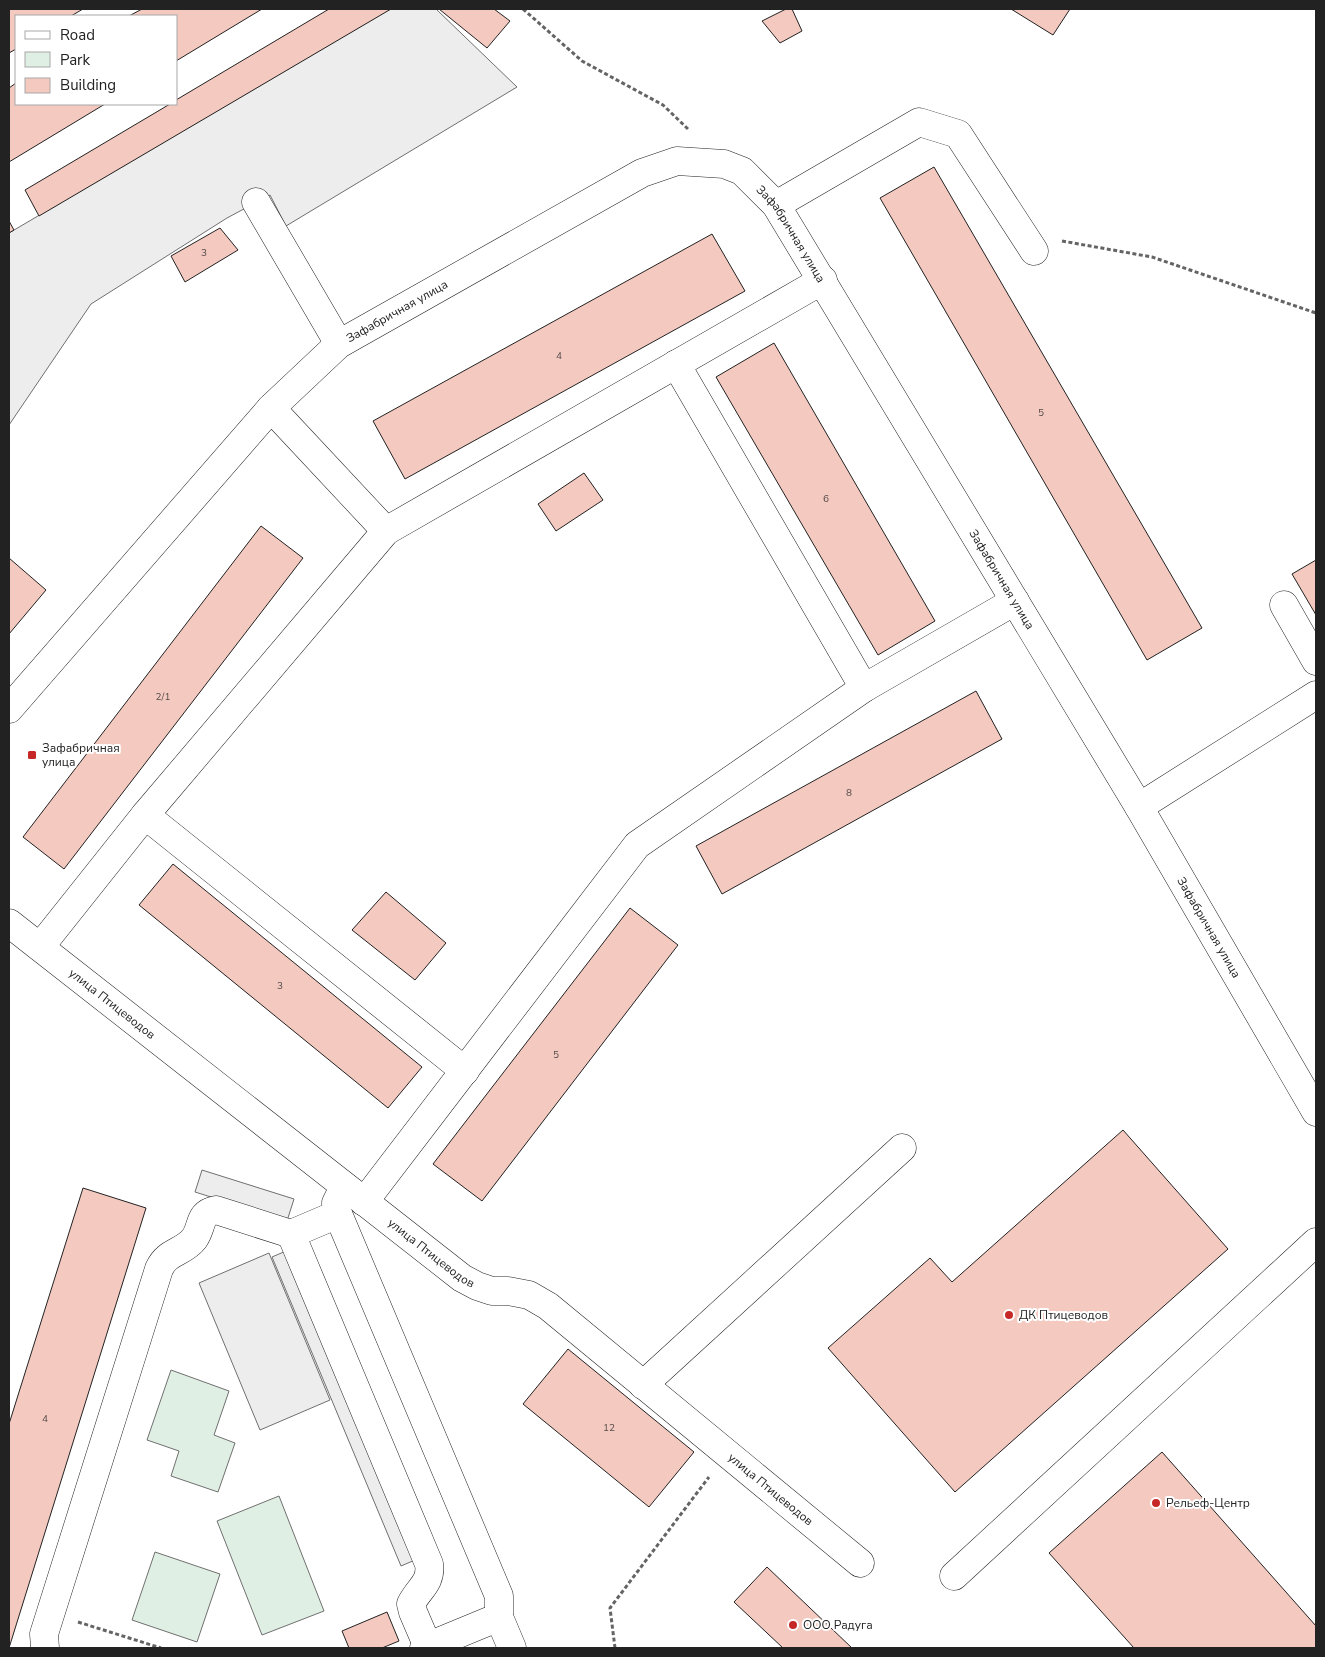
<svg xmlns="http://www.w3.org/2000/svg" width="1325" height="1657" viewBox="0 0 1325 1657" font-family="'Nunito Sans',sans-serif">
	<rect width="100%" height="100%" fill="#fff"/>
	<path fill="#e0efe3" stroke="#6f6f6f" d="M171,1370L229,1391L214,1435L235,1443L218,1492L171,1476L179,1451L147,1440Z
		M279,1496L324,1611L262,1635L217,1521Z
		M155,1552L220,1574L197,1642L132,1620Z"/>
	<path fill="#ededed" stroke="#6f6f6f" d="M390,9H436L517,87L286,226L270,195L227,218L91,304L9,425V233Z
		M202,1170L294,1199L287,1221L195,1192Z
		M293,1248L422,1557L401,1566L272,1257Z
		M269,1253L330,1400L260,1430L199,1283Z"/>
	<path fill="#f3c9c0" stroke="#222" d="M9,9H83L71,16H16V49L9,53Z
		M142,9H262L176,61V16H129Z
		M329,9H391L39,216L25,190L170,104H176V100Z
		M439,9H494L510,21L487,48Z
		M786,9H792L802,31L780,43L762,21Z
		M1011,9H1070L1053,35Z
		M16,83V104H105L9,162V88Z
		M934,167L1202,628L1147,660L880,198Z
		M9,221L14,230L9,233Z
		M220,228L238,250L185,282L171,256Z
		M712,234L745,291L405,479L373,421Z
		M774,343L935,621L878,655L716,377Z
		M584,473L603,500L556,531L538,504Z
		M261,526L303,558L64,869L23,837Z
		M9,558L46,590L9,634Z
		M1316,560V615L1292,574Z
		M976,691L1002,739L722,894L696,846Z
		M173,864L422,1067L388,1108L139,905Z
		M386,892L446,943L415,980L352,930Z
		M630,908L678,945L482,1201L433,1164Z
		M1123,1130L1228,1249L955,1492L828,1348L930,1258L952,1282Z
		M83,1188L146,1208L9,1648V1424Z
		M568,1349L694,1452L649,1507L523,1404Z
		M1162,1452L1316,1626V1648H1134L1049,1553Z
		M767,1567L852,1648H783L734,1602Z
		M387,1612L399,1641L382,1648H349L342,1631Z"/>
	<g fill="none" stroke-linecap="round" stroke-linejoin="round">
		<g stroke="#222" stroke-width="29">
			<g id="minor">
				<path d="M256,202L339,344"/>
				<path d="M776,205L919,122L958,134L1034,251"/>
				<path d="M676,364L864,688"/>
				<path d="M271,408L386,531"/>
				<path d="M1284,605L1316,661"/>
				<path id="s1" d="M9,709L271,408L339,344L642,173L677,161L724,164L742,171L776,205L1139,807L1316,1112"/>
				<path d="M1139,807L1316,695"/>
				<path d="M145,815L465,1071"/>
				<path id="s2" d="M9,923L462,1278L477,1286L492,1291H508L529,1295L548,1306L860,1563"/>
				<path d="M40,947L145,815L386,531L823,280"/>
				<path d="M339,1197L336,1203L338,1214L499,1596V1617L512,1648"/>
				<path d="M364,1202L637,845L864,688L1015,601"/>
				<path d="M338,1214L291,1234L429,1564C432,1583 418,1589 411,1604L413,1612L428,1647"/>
				<path d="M643,1385L902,1148"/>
				<path d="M954,1576L1316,1242"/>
				<path d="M45,1648L44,1634L159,1269C167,1251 183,1253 194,1239C203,1227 198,1213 216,1210L291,1234"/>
				<path d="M424,1648L499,1617"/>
			</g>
		</g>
		<path stroke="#646464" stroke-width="3" stroke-dasharray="4 2.5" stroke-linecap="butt" d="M523,9L582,61L663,105L689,130
			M1062,241L1152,257L1316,313
			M78,1622L161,1648
			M615,1648L610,1608L709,1477"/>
		<use href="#minor" stroke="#fff" stroke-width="28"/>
	</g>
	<g fill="#c62828" stroke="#fff" stroke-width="2">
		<rect x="27" y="750" width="10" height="10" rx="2.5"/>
		<circle cx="1009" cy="1315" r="5"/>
		<circle cx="1156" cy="1503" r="5"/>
		<circle cx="793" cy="1625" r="5"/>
	</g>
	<g text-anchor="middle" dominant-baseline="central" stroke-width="4" stroke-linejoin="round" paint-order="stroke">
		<g font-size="10" fill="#564c4a">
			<text x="204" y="253">3</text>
			<text x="559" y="356">4</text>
			<text x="1041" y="413">5</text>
			<text x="826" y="499">6</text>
			<text x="163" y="697">2/1</text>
			<text x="849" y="793">8</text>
			<text x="280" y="986">3</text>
			<text x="556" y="1055">5</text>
			<text x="45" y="1419">4</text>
			<text x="609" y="1428">12</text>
		</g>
		<g font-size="12" fill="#222" stroke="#fff">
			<text stroke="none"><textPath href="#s1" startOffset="1024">Зафабричная улица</textPath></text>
			<text stroke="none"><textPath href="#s1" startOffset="559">Зафабричная улица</textPath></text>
			<text stroke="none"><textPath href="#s1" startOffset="1429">Зафабричная улица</textPath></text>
			<text stroke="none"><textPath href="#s1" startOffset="1834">Зафабричная улица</textPath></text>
			<text stroke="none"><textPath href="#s2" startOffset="131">улица Птицеводов</textPath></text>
			<text stroke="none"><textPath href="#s2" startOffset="536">улица Птицеводов</textPath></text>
			<text stroke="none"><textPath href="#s2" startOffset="956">улица Птицеводов</textPath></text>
		</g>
		<g font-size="12" fill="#222" stroke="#fff" text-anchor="start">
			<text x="42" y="748">Зафабричная<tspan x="42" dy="14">улица</tspan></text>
			<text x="1019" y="1315">ДК Птицеводов</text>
			<text x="1166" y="1503">Рельеф-Центр</text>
			<text x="803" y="1625">ООО Радуга</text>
		</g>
	</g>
	<rect width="1325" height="1657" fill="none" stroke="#222222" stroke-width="20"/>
	<rect x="15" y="15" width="162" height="90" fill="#ffffff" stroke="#a7a7a7"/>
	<rect x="25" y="31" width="25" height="8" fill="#ffffff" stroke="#a7a7a7"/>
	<text x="60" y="40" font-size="15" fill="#222222">Road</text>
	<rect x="25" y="52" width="25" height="15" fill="#e0efe3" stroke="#a7a7a7"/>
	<text x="60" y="65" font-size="15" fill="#222222">Park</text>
	<rect x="25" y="78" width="25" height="15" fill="#f3c9c0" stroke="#a7a7a7"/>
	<text x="60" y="90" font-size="15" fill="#222222">Building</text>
</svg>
